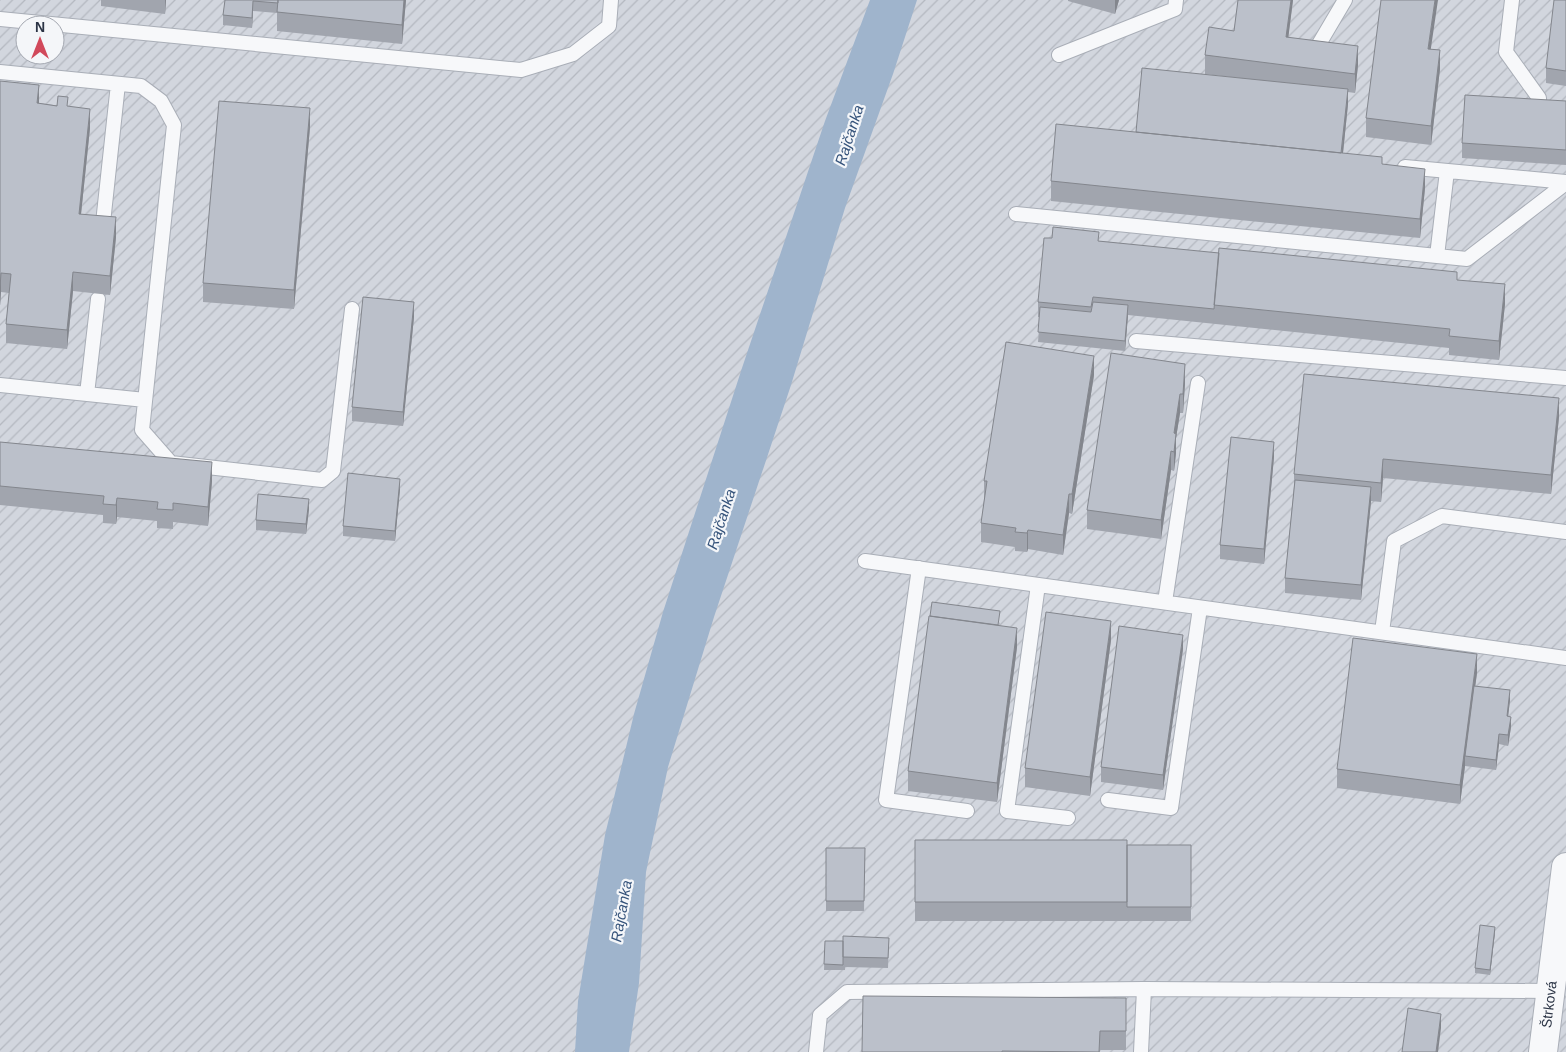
<svg xmlns="http://www.w3.org/2000/svg" width="1566" height="1052" viewBox="0 0 1566 1052" font-family="Arial,sans-serif">
	<defs>
		<pattern id="industrial-furrows" width="10" height="10" patternUnits="userSpaceOnUse" patternTransform="scale(1.25)"><rect width="10" height="10" fill="#d2d6de"/><path d="M-1 1l2-2M0 10L10 0M9 11l2-2" fill="none" stroke="#b4b8c0"/></pattern>
	</defs>
	<rect width="100%" height="100%" fill="#e4e7ec"/>
	<path fill="url(#industrial-furrows)" fill-rule="evenodd" d="M0,0H1566V1052H0ZM25,25H55V55H25Z"/>
	<path fill="#9fb4cc" d="M870,0H917L893,74L845,208L791,385L714,617L668,767L646,872L639,983L629,1052H575L578,1001L605,835L634,714L663,612L742,368L825,121Z"/>
	<g fill="none" stroke-linecap="round" stroke-linejoin="round">
		<g stroke="#a9aeb7" stroke-width="16">
			<path id="service" d="M1512,0L1506,52L1539,98
				M0,19L521,70L573,54L609,26L611,0
				M1319,44L1345,0
				M1059,55L1175,9L1176,0
				M0,72L141,86L161,101L174,125L142,430L171,463L322,480L333,471L352,309
				M1405,167L1566,182
				M1016,214L1467,259L1566,183
				M102,232L118,84
				M1437,256L1447,171
				M1136,341L1566,378
				M0,385L145,400
				M87,394L98,299
				M865,561L1566,658
				M919,568L886,800L967,811
				M1038,585L1007,811L1068,818
				M1165,602L1198,383
				M1382,632L1394,541L1442,516L1566,532
				M1108,800L1171,808L1200,608
				M816,1052L820,1015L847,992L1144,989L1551,991
				M1141,1052L1144,989"/>
		</g>
		<g stroke="#a9aeb7" stroke-width="30">
			<g id="minor">
				<path id="s1" d="M1543,1052L1566,867"/>
			</g>
		</g>
		<use href="#service" stroke="#f7f8fa" stroke-width="14"/>
		<use href="#minor" stroke="#f7f8fa" stroke-width="28"/>
	</g>
	<path fill="#a1a5ae" d="M101,0H166L165,14L101,6Z
		M225,0H406L402,44L277,31V13L253,11L252,28L223,25V15Z
		M1068,0H1119L1115,14L1068,1Z
		M1238,0H1293L1288,37L1358,65L1355,93L1348,92V104L1343,153L1382,164L1425,188L1420,238L1051,201V181L1136,132L1238,78L1205,74V55L1234,31Z
		M1566,0V86L1546,83V68Z
		M1431,49L1440,69L1431,145L1366,137V118Z
		M0,81L39,103L68,107L90,128L81,214L116,237L110,295L73,291L67,349L6,343V324L9,293L1,292L0,306Z
		M1566,101V165L1462,158V143Z
		M310,127L294,309L203,302V283Z
		M1099,241L1457,280L1505,304L1499,360L1449,355V348L1128,315L1125,351L1038,342L1040,317H1038V302Z
		M414,317L403,426L352,421V407Z
		M1094,375L1072,514L1069,513L1063,555L1028,549L1027,552L1015,551V547L981,542V523L984,500V481Z
		M1185,383L1183,413H1180L1176,438V453L1174,471L1171,470L1161,539L1087,529V510Z
		M1559,417L1551,494L1383,478L1381,502L1371,501L1361,600L1285,593V578L1294,486V474Z
		M0,442L212,481L208,526L173,522V529L157,528V521L117,517L116,524L103,523V515L0,505Z
		M1274,457L1264,564L1220,559V545Z
		M400,489L395,541L343,536V526Z
		M309,509L306,534L256,530V520Z
		M1000,622L999,626L1017,647L997,802L908,791V771Z
		M1111,640L1090,796L1025,787V768Z
		M1183,649L1163,790L1101,782V767Z
		M1477,673L1475,686L1510,700L1508,716L1511,727L1508,746L1499,744L1496,770L1465,766L1460,804L1337,788V769Z
		M915,840L1127,845H1191V921H915Z
		M826,848H865L864,911H826Z
		M1495,932L1490,975L1475,973V968Z
		M889,938L888,968L845,967V970H824L825,941H843Z
		M1126,998V1050H1100V1052H862Z"/>
	<path fill="#83868d" d="M165,0H166L165,14Z
		M404,0H406L402,44V25Z
		M1115,0H1119L1115,14Z
		M1291,0H1293L1286,56V37Z
		M1435,0H1438L1428,68V49Z
		M253,1V11L252,28V18Z
		M1358,46V65L1355,93V74Z
		M1440,50V69L1431,145V126Z
		M39,85V104L37,103Z
		M1348,89V104L1341,172V157Z
		M310,108V127L294,309V290Z
		M90,109V128L79,233V214Z
		M1425,169V188L1420,238V219Z
		M116,217V237L110,295V276Z
		M73,272V291L67,349V330Z
		M1,273V292L0,306V287Z
		M1505,284V304L1499,360V341Z
		M414,302V317L403,426V412Z
		M1128,305V315L1125,351V341Z
		M1094,356V375L1072,514V494Z
		M1185,364V383L1183,413V394Z
		M1180,394V413L1176,438V453L1174,471V433Z
		M1559,398V417L1551,494V475Z
		M1274,442V457L1264,564V549Z
		M1171,451V470L1161,539V520Z
		M1383,459V478L1381,502V483Z
		M212,462V481L208,526V507Z
		M400,479V489L395,541V531Z
		M1371,487V502L1361,600V585Z
		M1069,494V513L1063,555V535Z
		M117,498V517L116,524V505Z
		M309,499V509L306,534V524Z
		M1028,530V549L1027,552V533Z
		M1111,621V640L1090,796V777Z
		M1017,628V647L997,802V783Z
		M1183,635V649L1163,790V775Z
		M1477,654V673L1466,756H1465V766L1460,804V785Z
		M1510,690V700L1507,726V716Z
		M1511,717V727L1508,746V735Z
		M1499,734V744L1496,770V760Z
		M1495,927V932L1490,975V970Z
		M1441,1014V1028L1438,1052H1436Z"/>
	<path fill="#bbc0ca" stroke="#83868d" d="M225,0H278V3L253,1L252,18L223,15Z
		M278,0H404L402,25L277,12Z
		M1238,0H1291L1286,37L1358,46L1355,74L1205,55L1209,27L1234,31Z
		M1381,0H1435L1428,49L1440,50L1431,126L1366,118Z
		M1554,0H1566V71L1546,68Z
		M1142,68L1348,89L1341,153L1136,132Z
		M0,81L39,85L37,103L57,106L58,96L68,97L67,106L90,109L79,214L116,217L110,276L73,272L67,330L6,324L11,274L1,273L0,287Z
		M1465,95L1566,101V150L1462,143Z
		M219,101L310,108L294,290L203,283Z
		M1056,124L1382,157V164L1425,169L1420,219L1051,181Z
		M1053,227L1099,232L1098,241L1219,253L1214,309L1093,297L1091,307L1038,302L1044,238H1052Z
		M1219,248L1457,272V280L1505,284L1499,341L1449,336L1450,329L1214,305Z
		M363,297L414,302L403,412L352,407Z
		M1093,302L1128,305L1125,341L1038,332L1040,307L1091,312Z
		M1006,342L1094,356L1072,494H1069L1063,535L1028,530L1027,533L1015,532L1016,528L981,523L987,481H984Z
		M1111,353L1185,364L1183,394H1180L1174,433L1176,434L1174,452L1171,451L1161,520L1087,510Z
		M1304,374L1559,398L1551,475L1383,459L1381,483L1294,474Z
		M1231,437L1274,442L1264,549L1220,545Z
		M0,442L212,462L208,507L173,503V510L157,509L158,502L117,498L116,505L103,504L104,496L0,486Z
		M348,473L400,479L395,531L343,526Z
		M1295,480L1371,487L1361,585L1285,578Z
		M258,494L309,499L306,524L256,520Z
		M932,602L1000,611L998,625L930,616Z
		M1046,612L1111,621L1090,777L1025,768Z
		M929,616L1017,628L997,783L908,771Z
		M1119,626L1183,635L1163,775L1101,767Z
		M1353,638L1477,654L1460,785L1337,769Z
		M1474,686L1510,690L1507,716L1511,717L1508,735L1499,734L1496,760L1465,756Z
		M915,840H1127V902H915Z
		M1127,845H1191V907H1127Z
		M826,848H865L864,901H826Z
		M1480,925L1495,927L1490,970L1475,968Z
		M843,936L889,938L888,958L843,957Z
		M825,941H843V965L824,964Z
		M863,996L1126,998V1031H1100L1099,1052L1002,1051V1052H862Z
		M1408,1008L1441,1014L1436,1052H1402Z"/>
	<g text-anchor="middle" dominant-baseline="central" stroke-width="4.5" stroke-linejoin="round" paint-order="stroke">
		<g font-size="14" fill="#2b3445" stroke="#f4f6f9">
			<text stroke="none"><textPath href="#s1" startOffset="48">Štrková</textPath></text>
		</g>
		<g font-size="15" font-style="italic" fill="#34527a" stroke="#f4f6f9">
			<text transform="translate(849 135) rotate(-72)">Rajčanka</text>
			<text transform="translate(721 519) rotate(-72)">Rajčanka</text>
			<text transform="translate(621 911) rotate(-80)">Rajčanka</text>
		</g>
	</g>
	<g transform="translate(40 40)"><circle r="24" fill="#f4f6f9" stroke="#a4a8b1"/>
	<path d="M0-4L9 19L0 12L-9 19Z" fill="#d1495b"/>
	<text y="-8" font-size="14" font-weight="bold" text-anchor="middle" fill="#2b3445">N</text>
	</g>
</svg>
